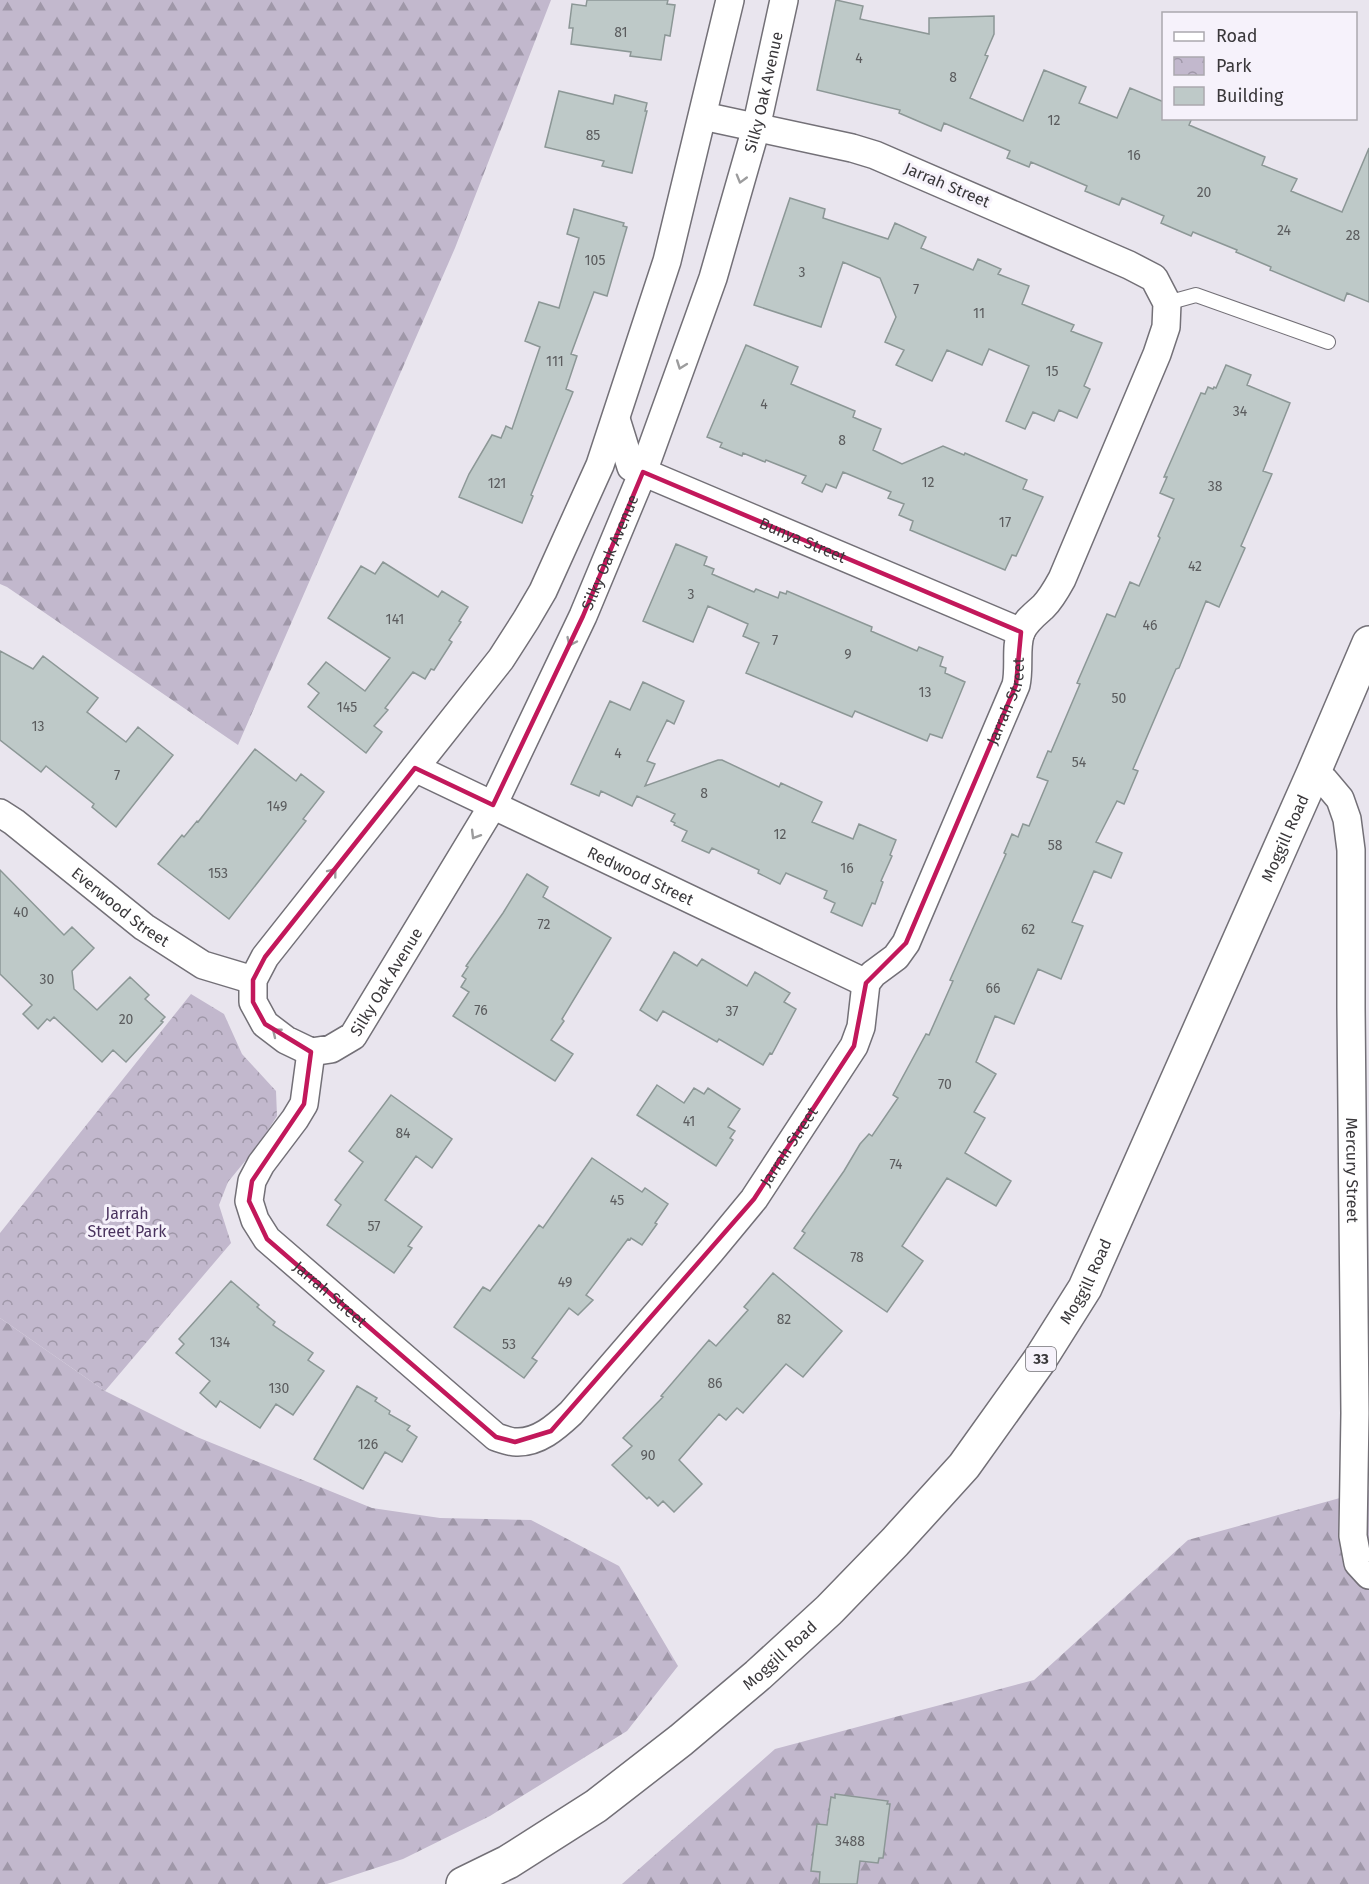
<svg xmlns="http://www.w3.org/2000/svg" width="1369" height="1884" viewBox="0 0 1369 1884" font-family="'Fira Sans',sans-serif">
	<defs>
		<pattern id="forest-firs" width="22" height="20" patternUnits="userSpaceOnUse" patternTransform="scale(1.5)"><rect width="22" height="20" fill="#c2b8cd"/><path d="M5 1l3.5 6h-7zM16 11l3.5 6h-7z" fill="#9f97a8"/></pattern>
		<pattern id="park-crowns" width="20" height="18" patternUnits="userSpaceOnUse" patternTransform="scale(1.5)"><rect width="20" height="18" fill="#c2b8cd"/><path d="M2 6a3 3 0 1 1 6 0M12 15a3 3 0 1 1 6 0" fill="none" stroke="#9f97a8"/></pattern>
	</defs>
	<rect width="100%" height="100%" fill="#e9e5ee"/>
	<path fill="url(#forest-firs)" d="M0,0H551L455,248L238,745L7,587L0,584Z
		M0,1318L105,1391L197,1437L372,1508L440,1518L531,1520L619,1566L678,1666L627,1731L490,1816L403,1859L327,1884H0Z
		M1369,1490V1884H622L775,1749L1034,1680L1188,1540Z"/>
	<path fill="url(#park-crowns)" d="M191,994L224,1014L242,1054L276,1091L277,1116L259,1144L228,1182L219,1205L231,1243L105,1391L0,1318V1233Z"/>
	<path fill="#bec9c8" stroke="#8c9796" stroke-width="1.5" d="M587,0H668L667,4L675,5L670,36L665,35L661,60L630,56L631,52L571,44L573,28H569L572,4L586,6Z
		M836,0L863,6L860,19L929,34V18L994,16V34L985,55L988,56L970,98L1023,121L1044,70L1086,87L1079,103L1117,118L1130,88L1164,102V118H1192L1189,125L1265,157L1262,165L1297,179L1291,191L1342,212L1369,148V302L1347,293L1344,301L1270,270L1271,267L1236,252L1237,250L1193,232L1191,236L1161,223L1164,216L1122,198L1119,205L1085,191L1087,186L1031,162L1029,167L1007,158L1010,151L944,123L941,131L899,113L900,110L817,90Z
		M559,91L613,104L615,95L647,103L645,111H647L632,173L602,166L604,161L545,147Z
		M790,198L825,209L823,218L888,239L895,223L926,237L921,248L973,270L978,259L1001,269L998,274L1029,286L1022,304L1074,325L1071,331L1102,343L1084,386L1090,389L1077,418L1059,410L1054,421L1033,412L1025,429L1006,421L1029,366L989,349L982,365L947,350L932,381L896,365L904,350L885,342L896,317L880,278L843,262L821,327L754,305Z
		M574,209L624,223L623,226L627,227L607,296L594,292L571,354L577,356L566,389L573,392L531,495L533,496L522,523L459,497L469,474L492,435L501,438L506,426L512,429L540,347L525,341L539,302L559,308L579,238L567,234Z
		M746,345L798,367L791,384L855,411L853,417L881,429L873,450L902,464L943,446L964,455L965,453L1027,480L1023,489L1043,497L1016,556L1012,555L1005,570L910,530L913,521L899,515L904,504L888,498L891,492L843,472L836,488L826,484L822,492L802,483L806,476L766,460L765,462L743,453L742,456L720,447L722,443L707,437Z
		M1226,365L1251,375L1247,385L1290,403L1263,471L1272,474L1241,546L1245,548L1219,607L1206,601L1179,668L1176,669L1133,769L1138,771L1124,804L1117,801L1096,842L1122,853L1111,878L1094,871L1072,922L1083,926L1061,979L1038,969L1014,1024L995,1016L976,1062L996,1074L974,1112L985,1118L965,1153L1011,1181L996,1206L947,1178L902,1246L923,1261L887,1312L794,1248L805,1233L802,1231L844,1171L860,1144L869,1134L872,1136L898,1098L893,1095L926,1034L929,1035L953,981L950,980L1006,854L1004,853L1012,834L1018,837L1023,824L1029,826L1048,781L1037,777L1048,751L1051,752L1080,684L1077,683L1107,614L1115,617L1130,582L1139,586L1160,538L1158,536L1174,499L1160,493L1167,477H1164L1182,436L1201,393L1205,394L1208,387L1213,389L1214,387L1216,388Z
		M676,544L707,557L704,565L714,569L712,574L754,592L756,589L778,598L780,592L786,594L787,591L872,627L871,631L917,651L919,647L943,657L940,666L946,668L945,673L965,682L942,738L930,734L927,741L855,711L852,717L746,673L759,643L743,636L748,624L708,606L693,642L643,621Z
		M383,562L438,597L442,591L468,607L459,621L461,622L449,640L452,642L434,670L431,669L425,679L413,672L385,708L388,710L374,726L382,732L366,753L308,707L319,693L308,684L326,662L365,691L390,658L328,618L361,566L375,574Z
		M0,651L33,669L43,656L98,698L87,712L126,742L138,727L173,755L116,827L92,807L94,804L46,766L41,772L0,740Z
		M643,682L684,701L674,724L667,720L647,761L655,764L645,786L718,760H722L779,787L781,783L822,802L812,822L853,839L859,824L896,840L890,855L892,856L881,881L883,882L875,904L872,903L862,926L831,912L835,903L824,898L827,891L786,873L780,884L758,873L759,870L712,848L709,853L682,841L687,831L674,825L675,823L671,821L675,814L637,796L632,806L601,791L599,796L571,784L610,701L630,710Z
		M255,749L296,781L301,774L324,792L303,819L306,821L229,919L158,864L182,835L184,837L197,821L198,822Z
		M0,870L64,935L72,927L94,948L72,971L74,989L97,1010L130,977L149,995L145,999L165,1017L161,1021L163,1022L126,1062L113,1050L102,1062L54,1017L50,1021L47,1019L38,1029L23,1014L32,1005L0,974Z
		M527,874L548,887L543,897L611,938L562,1019L564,1021L551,1040L573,1054L555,1081L453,1016L469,992L461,987L466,979L462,976L468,967L466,966L503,913Z
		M674,952L697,966L702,959L747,986L755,972L790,993L784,1002L796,1009L772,1054L770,1053L763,1065L719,1039L717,1042L663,1011L657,1021L640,1010Z
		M657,1085L684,1103L694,1088L704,1094L708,1088L740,1109L728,1127L735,1131L730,1138L733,1140L716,1166L637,1115Z
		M391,1095L452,1139L432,1168L416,1156L385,1200L422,1227L408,1246L412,1248L394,1273L327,1225L341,1205L335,1200L363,1162L349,1151Z
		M592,1158L642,1192L645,1188L668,1204L655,1223L657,1224L642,1245L631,1238L630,1240L628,1239L586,1295L593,1300L578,1315L569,1308L532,1358L537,1361L524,1378L454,1327L483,1287L490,1291L539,1225L543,1228Z
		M773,1273L842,1331L803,1377L786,1364L743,1413L737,1408L726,1420L719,1414L679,1460L702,1484L674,1512L663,1501L658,1506L649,1497L647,1499L612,1465L632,1446L623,1438L663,1397L661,1396L709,1340L716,1346L748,1310L744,1307Z
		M231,1281L259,1305L257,1307L275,1322L273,1325L313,1353L308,1360L324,1371L293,1415L276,1404L260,1428L220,1401L216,1407L200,1393L210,1381L176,1353L184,1344L179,1339Z
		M357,1386L377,1398L375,1401L390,1411L389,1414L410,1426L407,1430L417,1437L402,1462L385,1452L363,1489L314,1459Z
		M835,1794L888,1801L887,1804H890L883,1858H879L878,1863L860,1861L857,1884H819L820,1872L811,1871L817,1824L827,1825L831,1797L835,1798Z"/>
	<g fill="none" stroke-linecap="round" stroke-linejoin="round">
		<g stroke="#737077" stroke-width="16">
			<path id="lane" d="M1167,303L1196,295L1328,342"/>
		</g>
		<g stroke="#737077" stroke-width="30">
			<g id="street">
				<path id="s1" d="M730,0L667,261L600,465L543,591L526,620L501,659L265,957L253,980V1002L265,1024L286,1040L311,1052L331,1049L353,1036L493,805L583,616L643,472L698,320L713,278L756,128L784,0"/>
				<path id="s2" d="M616,419L631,467L1021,632"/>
				<path id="s3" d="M415,768L866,983"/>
				<path id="s4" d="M1313,774L1324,780L1340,799L1347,819L1351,850V1008L1355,1413L1353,1536L1358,1563L1369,1575"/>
				<path id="s5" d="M0,813L14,822L144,927L203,965L253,980"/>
				<path id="s6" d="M311,1052L304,1104L295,1119L261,1164L252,1181L249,1201L255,1220L267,1239L496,1437C502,1439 510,1442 516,1442C538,1443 556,1427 571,1413L711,1251L754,1199L854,1046L861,1027L866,983L873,974L896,957L906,943L1016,685C1020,668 1015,647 1021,632C1025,622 1035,614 1043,607C1051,599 1056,590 1062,579L1157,354L1166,327L1167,303L1154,278L1129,265L875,155L852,148L703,116"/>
			</g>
		</g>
		<g stroke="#737077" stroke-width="36">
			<g id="primary">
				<path id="s7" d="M463,1884L508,1862L596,1806L681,1740L758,1675L829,1610L895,1542L964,1466L1039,1361L1085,1288L1313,774L1369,643"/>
			</g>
		</g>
		<use href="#lane" stroke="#fff" stroke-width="14"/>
		<use href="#street" stroke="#fff" stroke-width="27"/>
		<use href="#primary" stroke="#fff" stroke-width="33"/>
	</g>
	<defs><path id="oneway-chevron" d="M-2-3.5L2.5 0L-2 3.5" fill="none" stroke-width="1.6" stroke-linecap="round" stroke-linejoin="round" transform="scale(1.5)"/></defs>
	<g stroke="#9c9c9d">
		<use href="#oneway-chevron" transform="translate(741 179) rotate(106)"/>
		<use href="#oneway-chevron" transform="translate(681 365) rotate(110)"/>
		<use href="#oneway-chevron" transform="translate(571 642) rotate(115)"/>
		<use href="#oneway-chevron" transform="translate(475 835) rotate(121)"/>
		<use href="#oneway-chevron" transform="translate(333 872) rotate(-52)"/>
		<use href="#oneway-chevron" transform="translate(276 1032) rotate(-141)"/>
	</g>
	<path fill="none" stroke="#c2185b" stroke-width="4.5" stroke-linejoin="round" d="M643,472L1021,632L1016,685L906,943L866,983L854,1046L754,1199L551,1431L515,1442L496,1437L267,1239L249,1201L252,1181L304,1104L311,1052L265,1024L253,1002V980L265,957L415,768L493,805L583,616Z"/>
	<g text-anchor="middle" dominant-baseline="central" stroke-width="6" stroke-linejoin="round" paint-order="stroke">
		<g font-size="14" fill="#5b5c5e">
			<text x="621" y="32">81</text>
			<text x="859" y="58">4</text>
			<text x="953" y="77">8</text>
			<text x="1054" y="120">12</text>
			<text x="593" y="135">85</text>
			<text x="1134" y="155">16</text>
			<text x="1204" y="192">20</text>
			<text x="1284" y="230">24</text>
			<text x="1353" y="235">28</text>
			<text x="595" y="260">105</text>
			<text x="802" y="272">3</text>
			<text x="916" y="289">7</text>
			<text x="979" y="313">11</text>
			<text x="555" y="361">111</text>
			<text x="1052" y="371">15</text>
			<text x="764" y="404">4</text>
			<text x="1240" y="411">34</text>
			<text x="842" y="440">8</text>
			<text x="928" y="482">12</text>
			<text x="497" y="483">121</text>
			<text x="1215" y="486">38</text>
			<text x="1005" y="522">17</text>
			<text x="1195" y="566">42</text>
			<text x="691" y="594">3</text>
			<text x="395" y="619">141</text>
			<text x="1150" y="625">46</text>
			<text x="775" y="640">7</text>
			<text x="848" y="654">9</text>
			<text x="925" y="692">13</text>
			<text x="1119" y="698">50</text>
			<text x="347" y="707">145</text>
			<text x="38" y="726">13</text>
			<text x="618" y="753">4</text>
			<text x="1079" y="762">54</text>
			<text x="117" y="775">7</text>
			<text x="704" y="793">8</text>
			<text x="277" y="806">149</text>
			<text x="780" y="834">12</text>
			<text x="1055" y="845">58</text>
			<text x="847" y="868">16</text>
			<text x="218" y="873">153</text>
			<text x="21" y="912">40</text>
			<text x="544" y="924">72</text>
			<text x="1028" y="929">62</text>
			<text x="47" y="979">30</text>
			<text x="993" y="988">66</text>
			<text x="481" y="1010">76</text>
			<text x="732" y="1011">37</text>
			<text x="126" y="1019">20</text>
			<text x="945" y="1084">70</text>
			<text x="689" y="1121">41</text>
			<text x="403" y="1133">84</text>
			<text x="896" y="1164">74</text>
			<text x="617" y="1200">45</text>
			<text x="374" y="1226">57</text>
			<text x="857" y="1257">78</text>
			<text x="565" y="1282">49</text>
			<text x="784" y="1319">82</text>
			<text x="220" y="1342">134</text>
			<text x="509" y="1344">53</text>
			<text x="715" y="1383">86</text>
			<text x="279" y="1388">130</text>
			<text x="368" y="1444">126</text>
			<text x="648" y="1455">90</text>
			<text x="850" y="1841">3488</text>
		</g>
		<rect fill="#f6f2fb" stroke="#727075" stroke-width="1.5" x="1026" y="1347" width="30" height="24" rx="4.5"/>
		<g font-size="15" font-weight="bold" fill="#3a383b">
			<text x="1041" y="1359">33</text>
		</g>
		<g font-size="16" fill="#3a383b" stroke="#f6f2fb">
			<text stroke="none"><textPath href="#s1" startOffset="2289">Silky Oak Avenue</textPath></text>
			<text transform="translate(947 185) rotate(23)">Jarrah Street</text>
			<text stroke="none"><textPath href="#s2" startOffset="237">Bunya Street</textPath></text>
			<text stroke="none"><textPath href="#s1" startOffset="1803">Silky Oak Avenue</textPath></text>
			<text stroke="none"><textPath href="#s6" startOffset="1444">Jarrah Street</textPath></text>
			<text stroke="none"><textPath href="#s7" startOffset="1364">Moggill Road</textPath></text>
			<text stroke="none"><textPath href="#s3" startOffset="250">Redwood Street</textPath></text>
			<text stroke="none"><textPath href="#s5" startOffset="153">Everwood Street</textPath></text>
			<text stroke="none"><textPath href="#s1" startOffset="1318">Silky Oak Avenue</textPath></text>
			<text stroke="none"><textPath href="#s6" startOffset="940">Jarrah Street</textPath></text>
			<text stroke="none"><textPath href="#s4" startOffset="410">Mercury Street</textPath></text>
			<text stroke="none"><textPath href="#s7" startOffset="878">Moggill Road</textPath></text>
			<text stroke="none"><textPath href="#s6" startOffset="292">Jarrah Street</textPath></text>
			<text stroke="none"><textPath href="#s7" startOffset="392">Moggill Road</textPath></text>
		</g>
		<g font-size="16" fill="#4a335f" stroke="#f6f2fb">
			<text x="127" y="1213">Jarrah<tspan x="127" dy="18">Street Park</tspan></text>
		</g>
	</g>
	<rect x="1162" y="12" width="195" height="108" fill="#f6f2fb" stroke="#aba8ae" stroke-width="1.5"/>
	<rect x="1174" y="32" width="30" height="9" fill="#ffffff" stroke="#aba8ae" stroke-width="1.5"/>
	<text x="1216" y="42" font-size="18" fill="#3a383b">Road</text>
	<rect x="1174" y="57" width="30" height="18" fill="url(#park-crowns)" stroke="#aba8ae" stroke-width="1.5"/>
	<text x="1216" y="72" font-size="18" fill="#3a383b">Park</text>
	<rect x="1174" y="87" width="30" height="18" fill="#bec9c8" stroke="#aba8ae" stroke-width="1.5"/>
	<text x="1216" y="102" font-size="18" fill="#3a383b">Building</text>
</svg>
